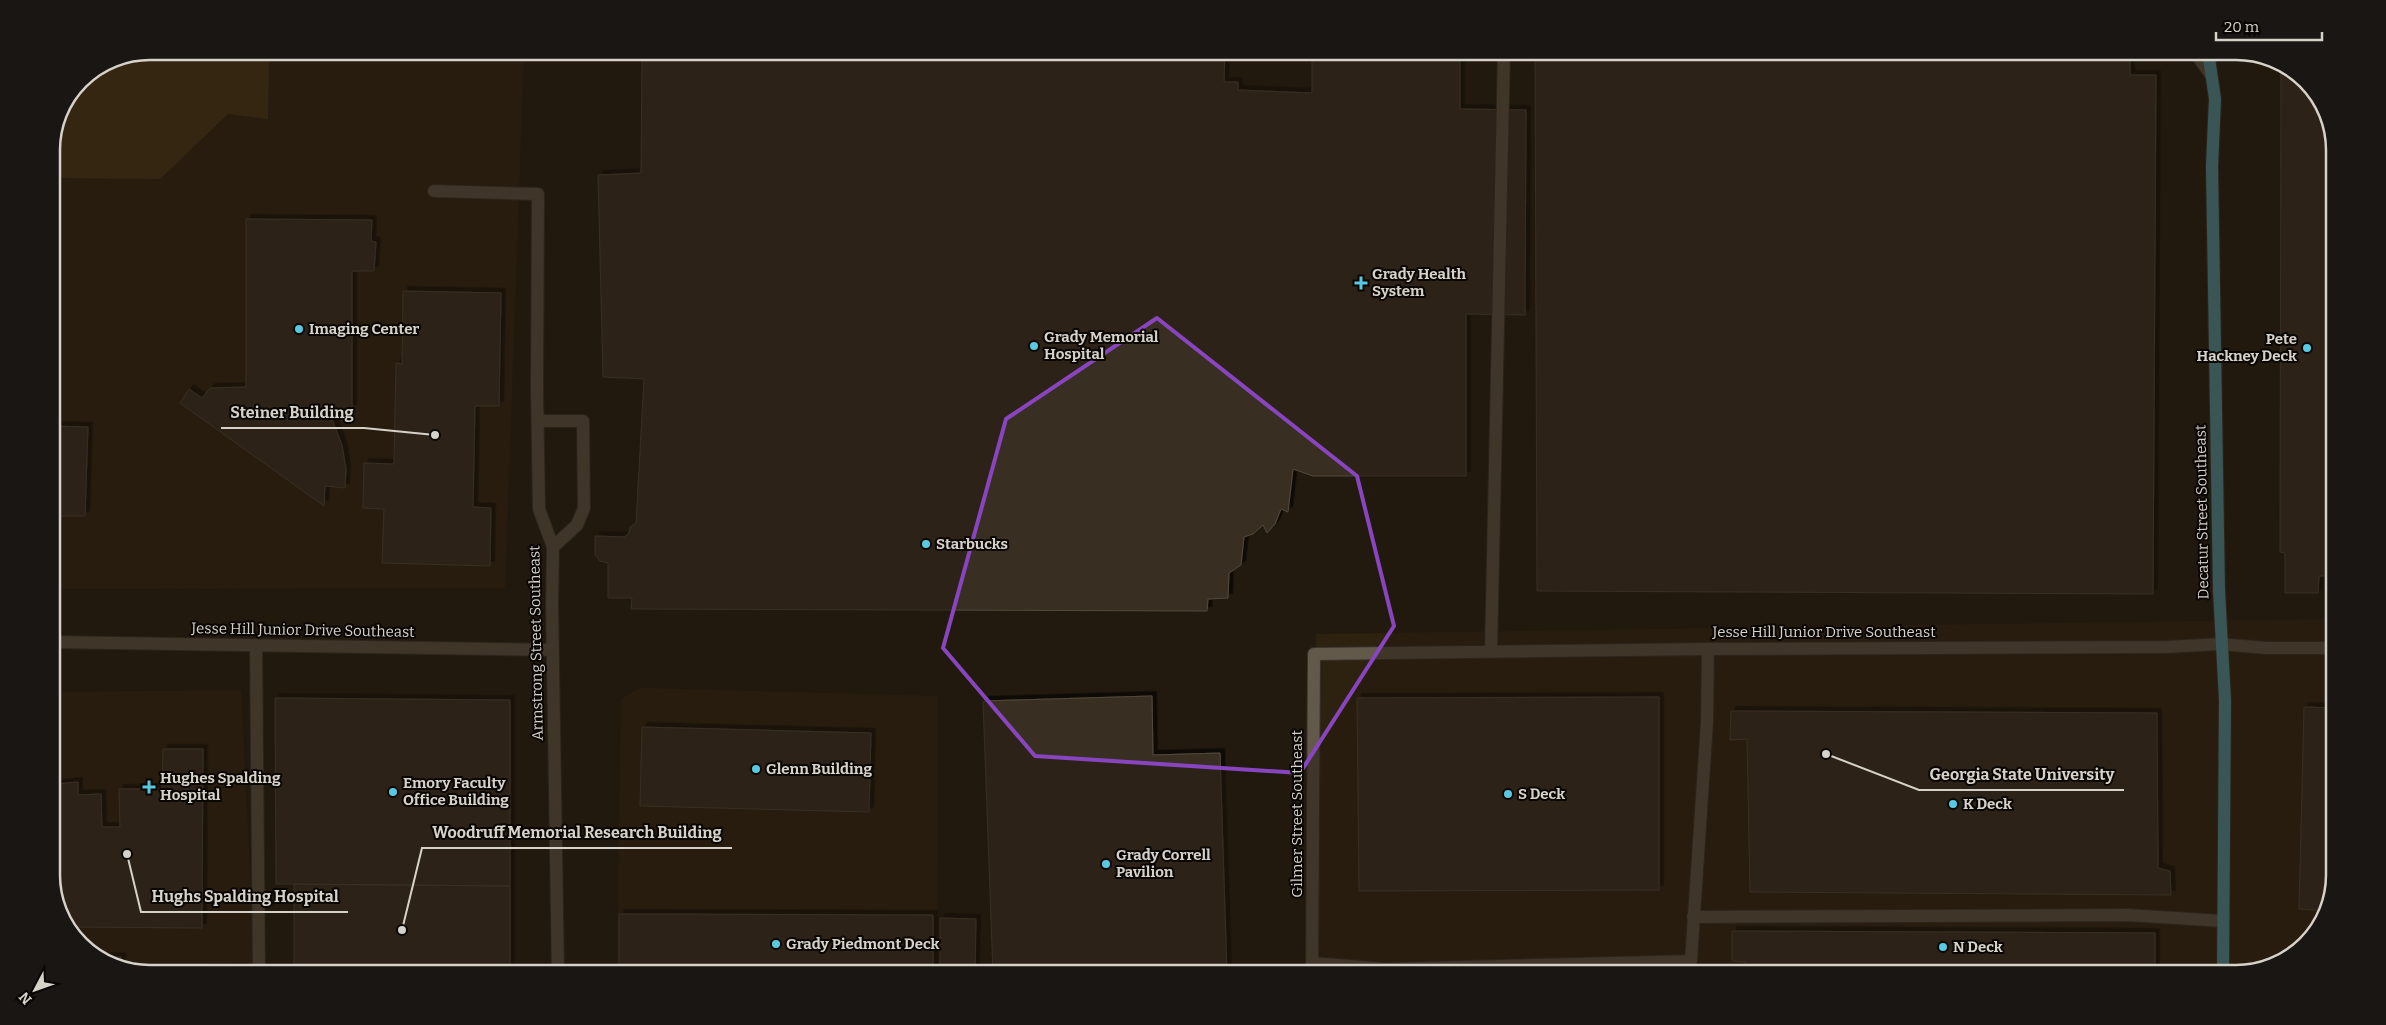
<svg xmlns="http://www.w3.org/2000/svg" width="2386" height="1025" viewBox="0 0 2386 1025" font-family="Bitter,serif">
	<defs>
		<filter id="shadow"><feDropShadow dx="4.5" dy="-4.5" stdDeviation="0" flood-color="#0009"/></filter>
	</defs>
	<rect width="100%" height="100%" fill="#221a0e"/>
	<path fill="#2d210f" d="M151,51H524L505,588L51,589V144L59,112L81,80L113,59Z
		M2335,619V874L2327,912L2291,957L2236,974H1317L1316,634Z
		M640,688L938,696L937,974H617L621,699Z
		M241,690L255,974H151L113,966L72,935L51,881V692Z"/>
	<path fill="#4b3616" d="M151,51H269L268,119L228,114L160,179L51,178V144L59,112L81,80L113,59Z"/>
	<path fill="#382f23" stroke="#52493c" filter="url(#shadow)" d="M642,51H1225L1224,82H1238V90L1312,93V51H1460V109L1526,110L1525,315L1466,314V476H1313L1293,469L1288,512L1281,509L1275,524L1267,533L1263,525L1253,534L1244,537L1241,565L1229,573L1228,598L1208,599L1207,611L631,609L632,598H608V563L600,561L595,555V536L624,537L629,533L630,527L636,523L644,379L603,377L598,175L641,173Z
		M1535,51H2130V75H2156L2153,594L1537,591Z
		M2281,65L2318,95L2335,144V576H2319L2318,593H2285V553L2280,552Z
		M246,219L372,220L371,241L376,242L374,271H352V409H328L342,445L346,469L345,488L325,486L324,506L180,403L189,389L202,398L210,388L246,387Z
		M403,291L501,293L499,406H475L473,507L491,508L490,566L382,563L384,509L363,508L364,463L394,464L396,363L402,364Z
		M51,426L88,427L85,516H51Z
		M1152,696L1153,755L1220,753L1227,974H993L983,701Z
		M1659,697V890L1359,891L1357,698Z
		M275,698L510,700V886L276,884Z
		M2304,707L2335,708V874L2328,911L2299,909Z
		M1731,711L2157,713L2158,868L2170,871L2171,895L1750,892L1747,739L1730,740Z
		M642,727L871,733L869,812L640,806Z
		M163,749H203L202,928L69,927L51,881V776H54L55,784L78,782V795L101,794L102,827H120L119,789H162Z
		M294,884L510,886V974H294Z
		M619,914L933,915V974H619Z
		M940,918L976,919L975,974H940Z
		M1732,931L2155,933V974H1745V962L1732,961Z
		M121,957V968L113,966L102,958Z
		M243,968L244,974H160V970Z"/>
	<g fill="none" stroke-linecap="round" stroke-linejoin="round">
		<g stroke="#38322c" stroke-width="14">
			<path id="minor" d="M2194,51L2211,75
				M434,191L538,194L537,390L539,509L553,547L552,604L558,974
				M539,421H583L584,508L577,525L553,547
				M51,642L553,650
				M256,645L259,974
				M1491,651L1504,51
				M1693,917L2127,915L2223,921
				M1313,963L1385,969L1691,961L1707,722L1708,649
				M1312,974L1314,654L1708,649L2167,647L2220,644L2266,648H2335"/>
		</g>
		<g stroke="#38322c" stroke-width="14">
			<path id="major" d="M2208,51L2215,99L2212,166L2219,591L2225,700L2223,974"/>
		</g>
		<use href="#minor" stroke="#62594b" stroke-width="12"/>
		<use href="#major" stroke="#559eaa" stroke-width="12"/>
	</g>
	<path d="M0 0H2386V1025H0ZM1157,318L1357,476L1394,626L1300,773L1035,756L943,648L1006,419Z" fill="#221a0e" fill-opacity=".55" fill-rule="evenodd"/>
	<path fill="none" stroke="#8945c0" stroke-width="4" stroke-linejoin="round" d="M1157,318L1357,476L1394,626L1300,773L1035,756L943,648L1006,419Z"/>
	<g fill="#58c9e3" stroke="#090603" stroke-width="2">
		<path d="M1358.5 275.5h5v5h5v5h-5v5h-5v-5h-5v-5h5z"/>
		<circle cx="299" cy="329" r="5"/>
		<circle cx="1034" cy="346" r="5"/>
		<circle cx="2307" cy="348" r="5"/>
		<circle cx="926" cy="544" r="5"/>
		<circle cx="756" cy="769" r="5"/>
		<path d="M146.5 779.5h5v5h5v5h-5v5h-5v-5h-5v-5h5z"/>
		<circle cx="393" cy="792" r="5"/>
		<circle cx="1508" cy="794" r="5"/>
		<circle cx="1953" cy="804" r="5"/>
		<circle cx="1106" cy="864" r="5"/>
		<circle cx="776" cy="944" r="5"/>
		<circle cx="1943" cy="947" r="5"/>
	</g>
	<g text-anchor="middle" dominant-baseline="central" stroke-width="4" stroke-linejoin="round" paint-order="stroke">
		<g font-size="15" font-weight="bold" fill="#d6d1c9" stroke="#090603" text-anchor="start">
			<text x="1372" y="274">Grady Health<tspan x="1372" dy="17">System</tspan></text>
			<text x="309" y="329">Imaging Center</text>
			<text x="1044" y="337">Grady Memorial<tspan x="1044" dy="17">Hospital</tspan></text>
			<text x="2297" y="339" text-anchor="end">Pete<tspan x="2297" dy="17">Hackney Deck</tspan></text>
			<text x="936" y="544">Starbucks</text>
			<text x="766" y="769">Glenn Building</text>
			<text x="160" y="778">Hughes Spalding<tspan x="160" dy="17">Hospital</tspan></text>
			<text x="403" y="783">Emory Faculty<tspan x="403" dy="17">Office Building</tspan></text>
			<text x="1518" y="794">S Deck</text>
			<text x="1963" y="804">K Deck</text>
			<text x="1116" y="855">Grady Correll<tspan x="1116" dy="17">Pavilion</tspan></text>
			<text x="786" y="944">Grady Piedmont Deck</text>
			<text x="1953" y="947">N Deck</text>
		</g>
		<g font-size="15" fill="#d6d1c9" stroke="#090603">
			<text transform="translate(2202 512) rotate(-91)">Decatur Street Southeast</text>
			<text transform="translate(303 630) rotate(1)">Jesse Hill Junior Drive Southeast</text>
			<text x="1824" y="632">Jesse Hill Junior Drive Southeast</text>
			<text transform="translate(536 643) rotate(-91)">Armstrong Street Southeast</text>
			<text transform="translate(1297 814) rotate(-90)">Gilmer Street Southeast</text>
		</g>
	</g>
	<path d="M0 0H2386V1025H0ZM150 60H2236A90 90 0 0 1 2326 150V875A90 90 0 0 1 2236 965H150A90 90 0 0 1 60 875V150A90 90 0 0 1 150 60Z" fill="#191613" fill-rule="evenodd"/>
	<path fill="none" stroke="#d6d1c9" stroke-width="2.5" d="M150 60H2236A90 90 0 0 1 2326 150V875A90 90 0 0 1 2236 965H150A90 90 0 0 1 60 875V150A90 90 0 0 1 150 60Z"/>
	<path fill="none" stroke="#d6d1c9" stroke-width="2" d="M435 435L364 428H221M1826 754L1919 790H2124M402 930L422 848H732M127 854L141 912H348"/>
	<g fill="#d6d1c9" stroke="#090603" stroke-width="2">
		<circle cx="435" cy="435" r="5"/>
		<circle cx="1826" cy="754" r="5"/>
		<circle cx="402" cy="930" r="5"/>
		<circle cx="127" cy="854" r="5"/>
	</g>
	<g font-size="16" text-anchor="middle" font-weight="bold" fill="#d6d1c9" stroke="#090603" stroke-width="4" stroke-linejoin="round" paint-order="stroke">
		<text x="292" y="418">Steiner Building</text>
		<text x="2022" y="780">Georgia State University</text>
		<text x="577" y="838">Woodruff Memorial Research Building</text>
		<text x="245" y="902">Hughs Spalding Hospital</text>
	</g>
	<g transform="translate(35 990) rotate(229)" stroke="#090603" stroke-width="4" paint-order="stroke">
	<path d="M0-4L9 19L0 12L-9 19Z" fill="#d6d1c9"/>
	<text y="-8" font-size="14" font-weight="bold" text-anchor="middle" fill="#d6d1c9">N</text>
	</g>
	<path d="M2216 32v8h106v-8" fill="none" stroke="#d6d1c9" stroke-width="2.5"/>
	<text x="2224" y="32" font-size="15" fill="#d6d1c9" stroke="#090603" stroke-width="4" paint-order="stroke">20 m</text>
</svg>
